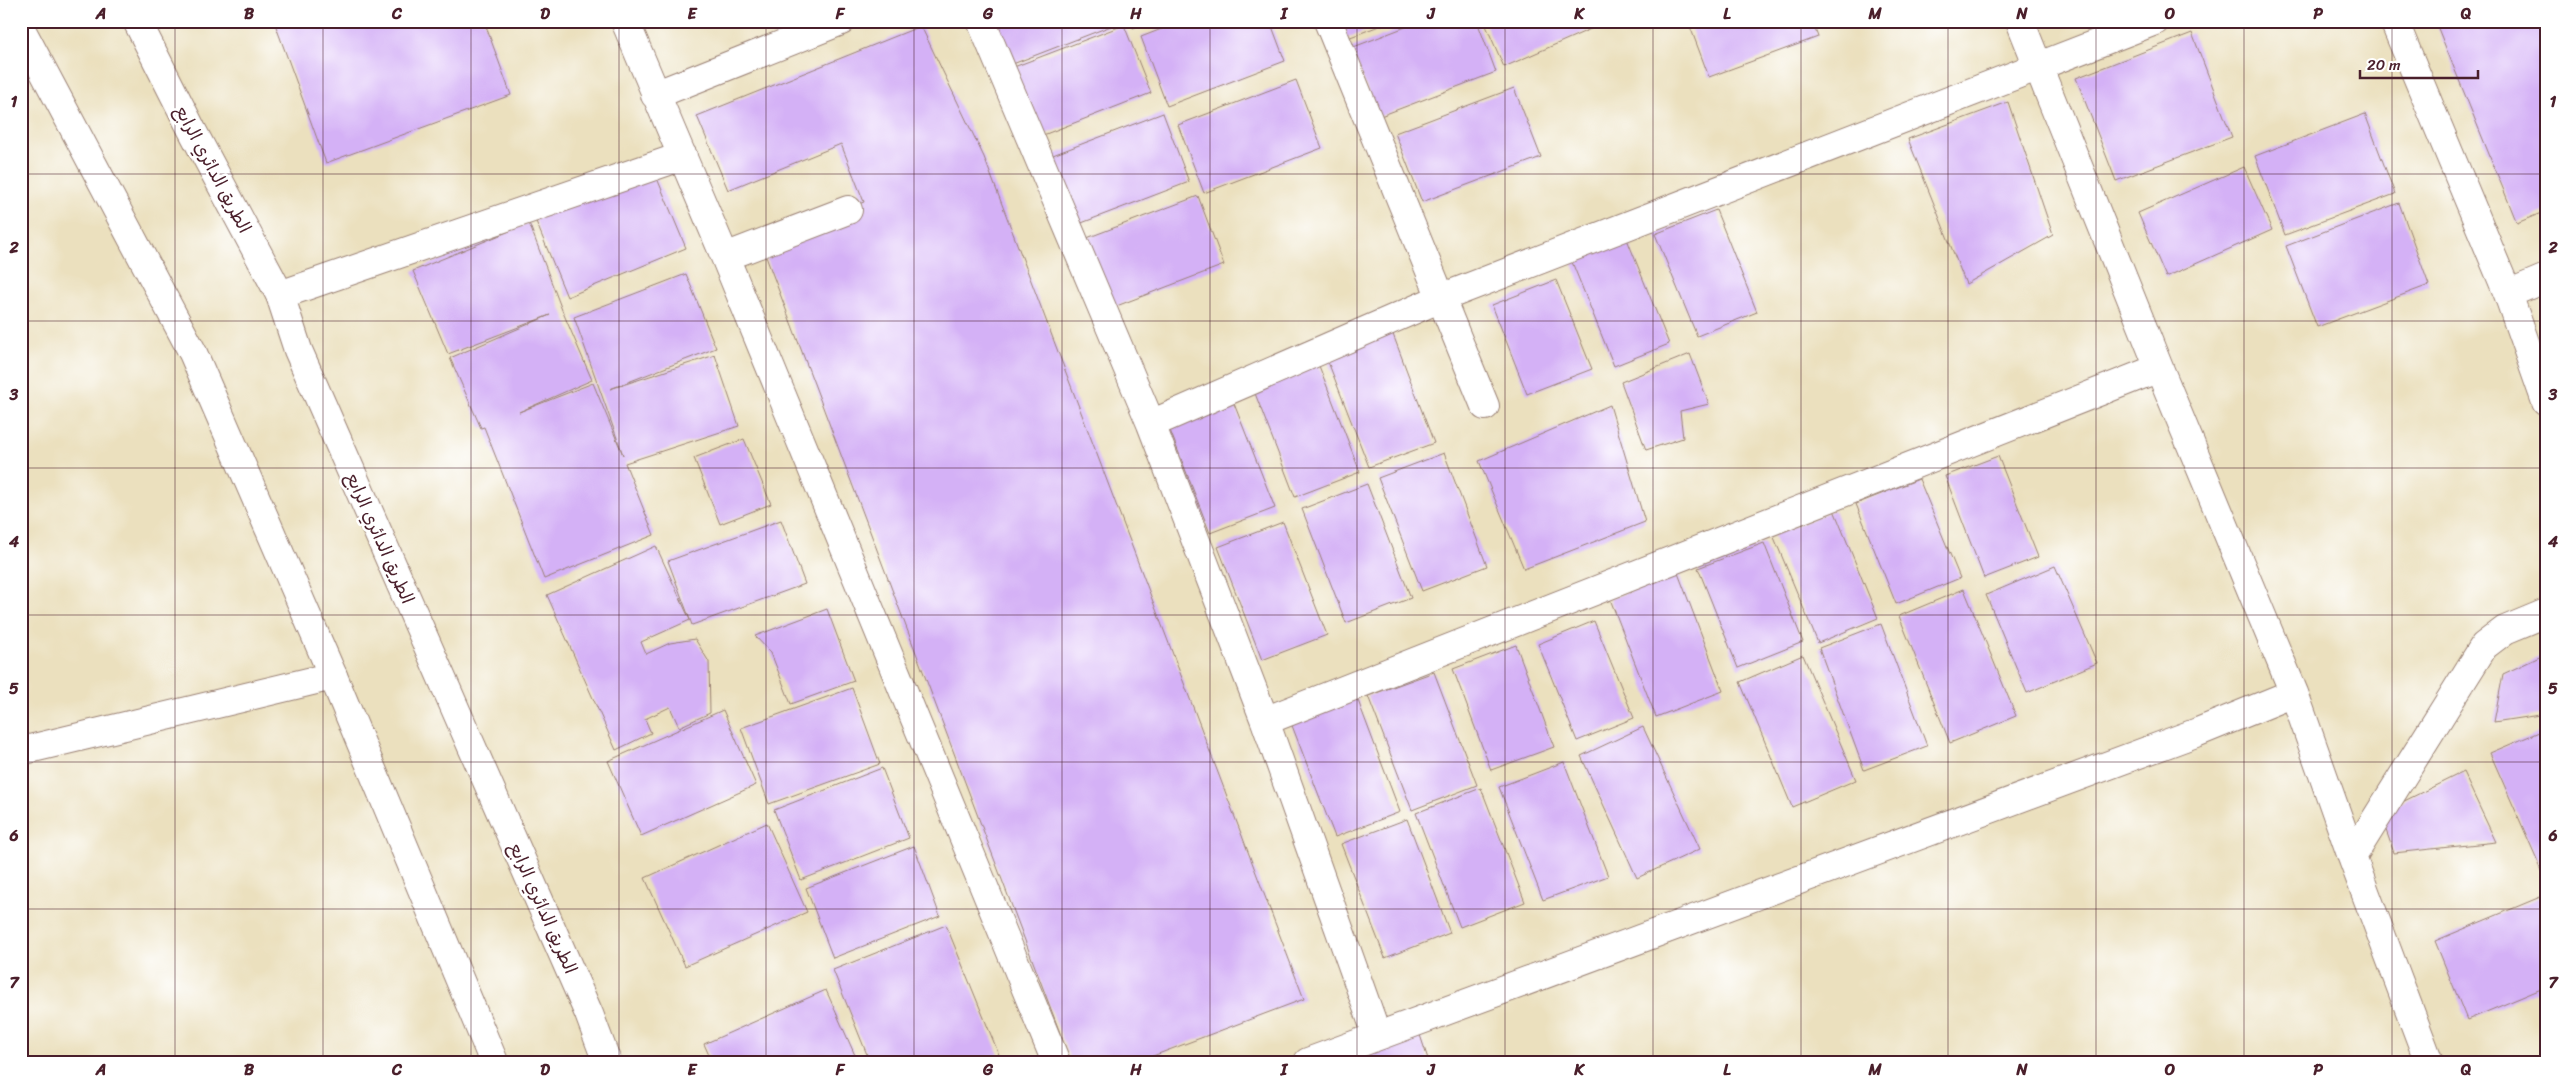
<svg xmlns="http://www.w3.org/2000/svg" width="2567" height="1083" viewBox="0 0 2567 1083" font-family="Sriracha,'Playpen Sans Arabic',sans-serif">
	<rect width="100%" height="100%" fill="#fff"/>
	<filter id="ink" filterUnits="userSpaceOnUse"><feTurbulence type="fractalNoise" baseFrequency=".02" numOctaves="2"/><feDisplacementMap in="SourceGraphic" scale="10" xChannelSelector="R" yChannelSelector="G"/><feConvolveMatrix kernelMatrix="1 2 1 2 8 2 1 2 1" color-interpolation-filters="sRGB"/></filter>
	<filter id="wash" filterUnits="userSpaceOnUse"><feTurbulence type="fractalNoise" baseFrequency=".0096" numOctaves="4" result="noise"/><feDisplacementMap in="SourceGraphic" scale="20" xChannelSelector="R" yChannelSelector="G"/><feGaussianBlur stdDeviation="1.12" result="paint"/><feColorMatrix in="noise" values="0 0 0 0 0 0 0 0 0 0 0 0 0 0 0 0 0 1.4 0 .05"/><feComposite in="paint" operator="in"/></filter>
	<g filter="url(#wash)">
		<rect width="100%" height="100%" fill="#ebe0be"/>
		<g id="blocks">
			<path fill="#d4b1f6" d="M274,21H484L511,95L326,163Z
				M987,21H1124L1005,67Z
				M1130,21H1150L1133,28Z
				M1182,21H1270L1285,61L1167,106L1141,37Z
				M1333,21H1392L1340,41Z
				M1421,21H1477L1496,72L1378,117L1351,48Z
				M1484,21H1609L1504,67Z
				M1688,21H1812L1818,37L1709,77Z
				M1824,21H1838L1826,26Z
				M2435,21H2546V211L2517,223Z
				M1124,25L1151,93L1033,139L1006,70Z
				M921,26L984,157L1304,999L1137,1062H1071L760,241L864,202L841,144L728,190L697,116Z
				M2192,33L2232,137L2116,181L2076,78Z
				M1296,80L1322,148L1204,193L1178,125Z
				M1514,88L1541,157L1422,202L1395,133Z
				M2008,102L2053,235L1966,284L1908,139Z
				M1163,113L1189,182L1071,227L1045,158Z
				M2365,114L2395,194L2285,235L2255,156Z
				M2244,167L2272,230L2166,277L2138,213Z
				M654,171L686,248L567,297L535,219Z
				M1198,196L1224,265L1106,310L1079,241Z
				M2399,203L2429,285L2317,327L2286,246Z
				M1716,210L1757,312L1697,336L1655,234Z
				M529,223L562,310L592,380L519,412L593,383L623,455L574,317L686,274L716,348L610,389L715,355L739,426L625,463L654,535L544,579L484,427L481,428L450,358L550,315L448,354L413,271Z
				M1627,239L1669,344L1614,366L1572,262Z
				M1556,280L1592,369L1527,394L1492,305Z
				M1391,329L1434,443L1369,467L1325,354Z
				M1690,354L1709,404L1680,411L1683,438L1646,450L1621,382Z
				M1316,358L1360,472L1295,497L1251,383Z
				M1231,396L1275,508L1210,533L1166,420Z
				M1610,405L1645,522L1524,569L1479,461Z
				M744,439L771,504L720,524L694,458Z
				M1444,453L1487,566L1422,591L1378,478Z
				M1998,456L2038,557L1984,578L1945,476Z
				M1919,479L1960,578L1896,604L1856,504Z
				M1367,484L1411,598L1346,623L1302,509Z
				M1834,510L1878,618L1818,643L1773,535Z
				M781,520L805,584L692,625L668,561Z
				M1283,522L1327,635L1262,660L1218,547Z
				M1764,543L1803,642L1738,668L1698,568Z
				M656,546L690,620L641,642L646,654L670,643L695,639L709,662L710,713L679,727L670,707L645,719L651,733L616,750L547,595Z
				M2055,566L2097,663L2027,693L1986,595Z
				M1678,573L1723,691L1656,717L1610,599Z
				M1964,589L2016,716L1950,743L1899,616Z
				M827,609L854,681L791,704L771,653L755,636Z
				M1594,621L1634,718L1577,741L1538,644Z
				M1881,624L1927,746L1864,770L1819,648Z
				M1516,645L1554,747L1491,770L1453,669Z
				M2546,654V714L2494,722L2503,674Z
				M1803,655L1856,780L1792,807L1740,682Z
				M1434,672L1477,785L1412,810L1368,696Z
				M852,688L880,764L769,804L741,728Z
				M1357,698L1400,812L1335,837L1291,723Z
				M723,710L756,785L641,836L608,761Z
				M1643,727L1700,849L1637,878L1581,756Z
				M2546,729V871L2543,873L2490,753Z
				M1564,762L1608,876L1543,900L1499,787Z
				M882,768L909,838L801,880L774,810Z
				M2463,772L2496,842L2394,853L2380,813Z
				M1481,788L1525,902L1460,927L1416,813Z
				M1407,819L1450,933L1385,958L1341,844Z
				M767,823L807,912L685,966L645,878Z
				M914,846L940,916L833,958L806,888Z
				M2545,895L2546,987L2467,1020L2435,941Z
				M946,925L1002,1062H870L833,970Z
				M826,990L858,1062H712L704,1044Z
				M1419,1032L1429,1062H1355L1352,1054Z"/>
		</g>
	</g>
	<g filter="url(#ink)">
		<use href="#blocks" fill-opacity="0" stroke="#9a8074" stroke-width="1"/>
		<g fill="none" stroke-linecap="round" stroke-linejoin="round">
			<g stroke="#9a8074" stroke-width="30">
				<path id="minor" d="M625,21L725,257L1056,1062
					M981,21L1151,424L1265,721L1377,1035
					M1328,21L1485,406
					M2020,21L2159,368L2294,693L2352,857L2429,1062
					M2394,21L2508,294L2546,402
					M655,95L841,21
					M725,257L848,210
					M2508,294L2546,278
					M280,295L683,156
					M1151,424L1441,298L2155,21
					M1265,721L2159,368
					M21,751L333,676
					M2352,857L2484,646L2505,630L2546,613
					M1308,1062L2198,732L2294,693"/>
			</g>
			<g stroke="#9a8074" stroke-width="30">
				<path id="major" d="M137,21L192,130L280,295L298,350L589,1014L607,1062
					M21,29L193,353L333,676L494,1062"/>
			</g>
			<use href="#minor" stroke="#fff" stroke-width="28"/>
			<use href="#major" stroke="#fff" stroke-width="28"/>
		</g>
	</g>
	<path fill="none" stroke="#4a1f2b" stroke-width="1" stroke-opacity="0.55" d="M175,21V1062M323,21V1062M471,21V1062M619,21V1062M766,21V1062M914,21V1062M1062,21V1062M1210,21V1062M1357,21V1062M1505,21V1062M1653,21V1062M1801,21V1062M1948,21V1062M2096,21V1062M2244,21V1062M2392,21V1062M21,174H2546M21,321H2546M21,468H2546M21,615H2546M21,762H2546M21,909H2546"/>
	<g text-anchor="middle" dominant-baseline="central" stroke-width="5" stroke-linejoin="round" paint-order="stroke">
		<g font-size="18" fill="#4a1f2b" stroke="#fff">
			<text transform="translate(213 169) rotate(62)">الطريق الدائري الرابع</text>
			<text transform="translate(380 538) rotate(66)">الطريق الدائري الرابع</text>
			<text transform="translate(543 908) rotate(66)">الطريق الدائري الرابع</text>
		</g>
	</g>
	<rect width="2567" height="1083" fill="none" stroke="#fff" stroke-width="55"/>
	<path d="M2360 70v8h118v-8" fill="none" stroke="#4a1f2b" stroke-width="2.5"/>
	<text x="2367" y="70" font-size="15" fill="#4a1f2b" stroke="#ffffff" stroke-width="4" paint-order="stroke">20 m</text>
	<rect x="28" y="28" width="2512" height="1028" fill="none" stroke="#4a1f2b" stroke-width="2"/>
	<g font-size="16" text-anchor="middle" font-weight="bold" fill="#4a1f2b">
		<text x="101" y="19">A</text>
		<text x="249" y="19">B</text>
		<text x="397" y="19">C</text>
		<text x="545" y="19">D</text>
		<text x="692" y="19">E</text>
		<text x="840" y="19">F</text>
		<text x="988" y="19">G</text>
		<text x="1136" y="19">H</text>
		<text x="1284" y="19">I</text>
		<text x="1431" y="19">J</text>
		<text x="1579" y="19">K</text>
		<text x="1727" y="19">L</text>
		<text x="1875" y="19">M</text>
		<text x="2022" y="19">N</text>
		<text x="2170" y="19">O</text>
		<text x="2318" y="19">P</text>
		<text x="2466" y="19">Q</text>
		<text x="14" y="107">1</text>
		<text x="2553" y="107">1</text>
		<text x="14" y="253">2</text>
		<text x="2553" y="253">2</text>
		<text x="14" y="400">3</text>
		<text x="2553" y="400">3</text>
		<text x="14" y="547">4</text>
		<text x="2553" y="547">4</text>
		<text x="14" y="694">5</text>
		<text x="2553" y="694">5</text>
		<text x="14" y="841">6</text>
		<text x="2553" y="841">6</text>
		<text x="14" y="988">7</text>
		<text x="2553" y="988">7</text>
		<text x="101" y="1075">A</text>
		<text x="249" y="1075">B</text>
		<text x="397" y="1075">C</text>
		<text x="545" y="1075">D</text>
		<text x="692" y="1075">E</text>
		<text x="840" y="1075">F</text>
		<text x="988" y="1075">G</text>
		<text x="1136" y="1075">H</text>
		<text x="1284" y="1075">I</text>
		<text x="1431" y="1075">J</text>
		<text x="1579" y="1075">K</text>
		<text x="1727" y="1075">L</text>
		<text x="1875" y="1075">M</text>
		<text x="2022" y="1075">N</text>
		<text x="2170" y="1075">O</text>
		<text x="2318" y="1075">P</text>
		<text x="2466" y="1075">Q</text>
	</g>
</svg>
